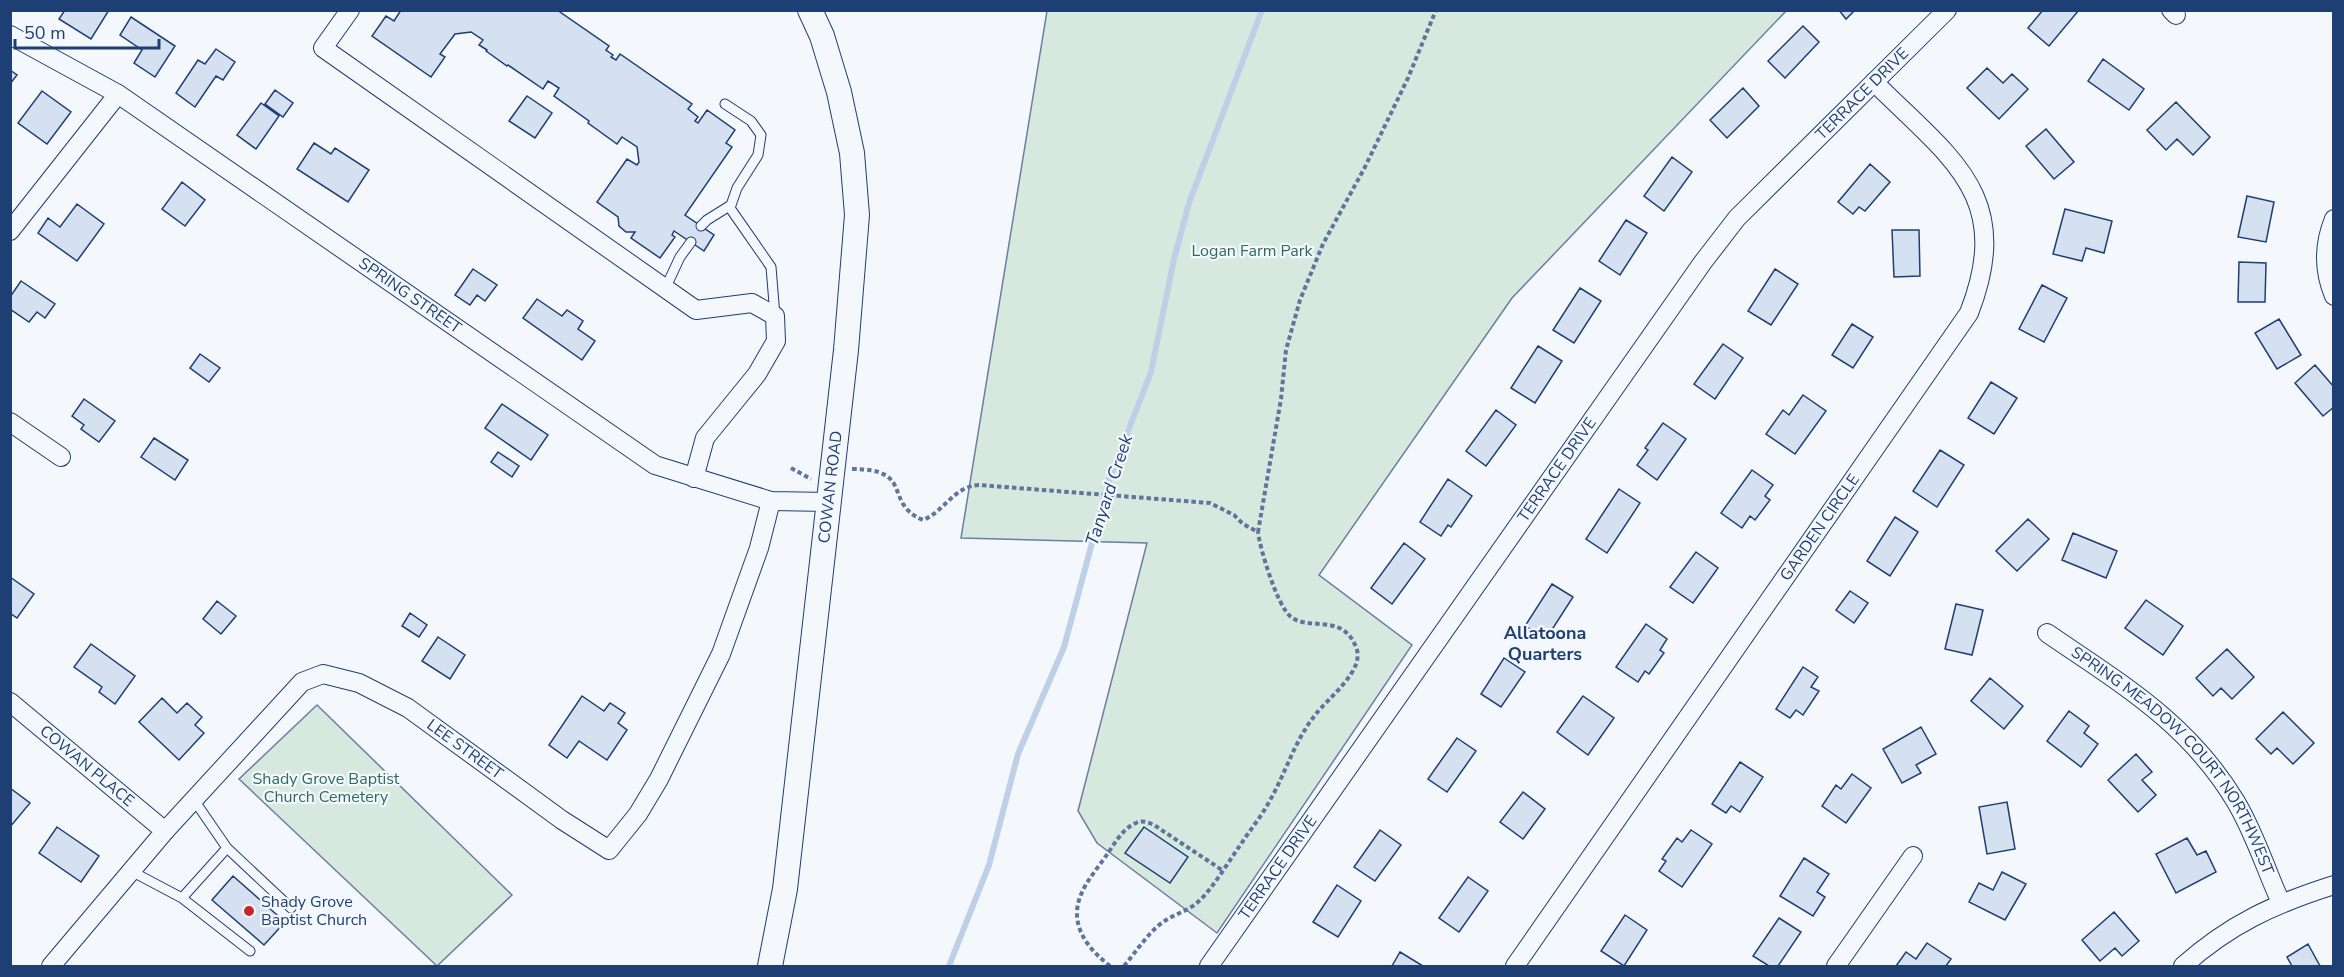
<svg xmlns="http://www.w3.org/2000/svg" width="2344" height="977" viewBox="0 0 2344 977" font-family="'Nunito Sans',sans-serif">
	<rect width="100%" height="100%" fill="#f4f7fb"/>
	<path fill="#d7e8df" stroke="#687fa3" stroke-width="1.5" d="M1047,11H1786L1512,298L1319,575L1412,645L1217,933L1097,843L1078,811L1147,543L961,538Z
		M317,705L512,895L437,966L239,779Z"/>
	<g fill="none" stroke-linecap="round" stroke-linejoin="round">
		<path stroke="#bed0e5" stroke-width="6" d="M949,966L989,865L1018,754L1064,647L1109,480L1151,372L1174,259L1189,203L1262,10"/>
	</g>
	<path fill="#d5e0f0" stroke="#1d3f73" stroke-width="1.5" d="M65,10H109L91,39L59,19Z
		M401,10H557L609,46L606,50L613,55L611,57L616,60L620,54L692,104L688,109L698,117L695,121L698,123L707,110L735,130L726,143L732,147L685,215L714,235L704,251L674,231L672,235L675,237L660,258L631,238L635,232H626L619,226L618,217L597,202L627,159L637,165L639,162L637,147L622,137L617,144L588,123L589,121L554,96L559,88L548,81L543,89L508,65L507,66L486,51L487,50L479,45L483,40L471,32L455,34L440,54L445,57L431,77L372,36L386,16L394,21Z
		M1839,10H1855L1846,19Z
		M2043,10H2079L2049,46L2028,28Z
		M131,17L175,46L155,77L134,63L142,50L120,35Z
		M1803,26L1819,42L1785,78L1768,61Z
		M216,49L235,62L223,80L216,76L195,107L176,93L198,60L205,64Z
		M2103,59L2144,89L2129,110L2088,81Z
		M1987,68L2003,83L2012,74L2028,89L1999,119L1967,88Z
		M10,70L17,75L10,84Z
		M1743,88L1759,106L1727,138L1710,120Z
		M275,90L293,103L283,117L265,104Z
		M42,91L71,112L47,144L18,123Z
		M527,96L552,113L535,138L509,121Z
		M2176,102L2210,137L2193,155L2177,139L2166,150L2147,130Z
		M261,103L279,116L256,149L237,135Z
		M2046,129L2074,162L2054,179L2026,146Z
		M314,143L331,154L335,148L369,170L348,202L297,169Z
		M1672,157L1692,172L1664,211L1644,196Z
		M1870,164L1890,182L1865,211L1859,207L1853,214L1838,202Z
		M182,182L205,200L185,226L162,209Z
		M2247,196L2274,202L2266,242L2238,237Z
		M77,204L104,224L77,261L38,233L48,218L60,227Z
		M2065,209L2112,221L2104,253L2086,248L2082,261L2053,254Z
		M1626,220L1647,233L1620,275L1599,261Z
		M1892,230H1919L1920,276L1894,277Z
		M2239,262L2266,263L2265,302H2238Z
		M473,269L497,285L485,301L477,295L470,305L455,295Z
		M1775,269L1798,284L1771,325L1748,311Z
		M21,281L55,304L45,318L37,312L29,322L10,309V297Z
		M2042,285L2067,298L2044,342L2019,329Z
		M1580,288L1601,301L1574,343L1553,330Z
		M537,299L562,316L567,310L583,321L578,329L595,341L582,360L523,318Z
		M2279,319L2301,355L2277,369L2255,333Z
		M1852,324L1873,337L1853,368L1832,355Z
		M1723,344L1743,358L1715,399L1694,384Z
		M1538,346L1562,361L1535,403L1511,388Z
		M200,354L220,368L209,382L190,368Z
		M2315,365L2334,387V407L2323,416L2295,383Z
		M1991,382L2017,398L1994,434L1968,418Z
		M1803,395L1826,411L1795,454L1766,434L1783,410L1789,415Z
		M84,399L115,421L99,442L81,429L84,425L72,416Z
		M502,404L548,435L531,460L485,428Z
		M1496,410L1516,425L1486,466L1466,451Z
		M1663,423L1686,439L1657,480L1637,465L1648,450L1645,448Z
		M154,438L188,460L175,480L141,457Z
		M1940,450L1964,465L1937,507L1913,491Z
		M498,452L519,466L512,477L491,462Z
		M1752,470L1773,485L1765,496L1770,500L1755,520L1750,516L1742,528L1721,513Z
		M1448,479L1472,496L1451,527L1448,525L1441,536L1420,522Z
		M1619,489L1640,503L1607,553L1586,539Z
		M1895,517L1918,532L1890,576L1867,561Z
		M2028,519L2049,539L2017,571L1996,551Z
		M2073,533L2117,551L2106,578L2062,560Z
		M1404,543L1425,559L1392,604L1371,588Z
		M1696,552L1718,568L1693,603L1670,587Z
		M10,577L34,594L17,618L10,613Z
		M1552,584L1573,597L1546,639L1525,626Z
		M1850,591L1868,603L1854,623L1836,610Z
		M2146,600L2183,626L2163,655L2125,628Z
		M217,601L236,616L221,634L203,619Z
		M1956,604L1983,610L1972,655L1945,649Z
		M410,613L427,625L419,637L402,626Z
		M1646,624L1667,639L1660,650L1664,653L1649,674L1645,671L1638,682L1616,667Z
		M438,637L465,655L450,679L422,661Z
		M91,644L135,676L115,704L99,692L102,687L74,667Z
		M2227,649L2254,677L2232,699L2221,688L2213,696L2196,678Z
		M1504,658L1525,672L1501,707L1481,694Z
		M1803,667L1818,677L1811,687L1819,691L1803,715L1796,710L1790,718L1776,709Z
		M1990,678L2023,706L2004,729L1971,701Z
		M582,696L604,711L610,703L625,713L618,723L627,730L607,760L579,741L567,758L549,745Z
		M1583,696L1614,718L1588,755L1557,732Z
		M162,698L177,713L187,703L202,717L195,725L204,733L179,760L139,722Z
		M2069,711L2089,726L2084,733L2098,744L2081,767L2047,741Z
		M2283,712L2314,743L2293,764L2277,748L2271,754L2256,739Z
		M1921,727L1936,754L1916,765L1921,773L1902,783L1883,749Z
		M1457,738L1476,751L1447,792L1428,779Z
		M2136,754L2152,772L2142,780L2156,795L2138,812L2108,780Z
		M1740,762L1763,777L1740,812L1731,806L1726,813L1712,804Z
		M1852,774L1871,788L1846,823L1822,806L1836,785L1841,789Z
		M10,788L30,803L10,827Z
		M1523,792L1545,809L1523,839L1500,822Z
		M2007,802L2015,849L1987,854L1979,807Z
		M57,827L99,856L81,882L39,853Z
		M1144,827L1188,857L1170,883L1125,853Z
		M1380,830L1401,845L1375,881L1354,867Z
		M1691,830L1712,844L1682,887L1659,871L1666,861L1662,859L1677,838L1682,842Z
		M2187,838L2197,855L2206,851L2216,872L2176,893L2156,854Z
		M1804,858L1829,874L1817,892L1825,897L1813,916L1780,896Z
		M2002,872L2026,884L2005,920L1969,902L1979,883L1993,890Z
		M233,876L285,922L264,945L212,900Z
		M1468,877L1488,891L1459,932L1439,918Z
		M1337,885L1361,901L1338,937L1313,922Z
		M2114,912L2139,941L2122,956L2115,948L2100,961L2082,940Z
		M1625,915L1647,930L1624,966L1601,951Z
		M1779,918L1801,932L1778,966H1769L1753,956Z
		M1927,943L1951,959L1946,966H1896L1906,952L1916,959Z
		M2308,944L2320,966H2292L2287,957Z
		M1400,952L1423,966H1392Z"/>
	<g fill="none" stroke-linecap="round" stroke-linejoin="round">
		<g stroke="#1d3f73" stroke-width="11">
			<path id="lane" d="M725,104L751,121L761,135L758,155L737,188L730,208L771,267L775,316
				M701,226L707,220L731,205
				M665,289L680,257L691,242
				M194,800L227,848L291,908
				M131,871L182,898L250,951
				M182,898L227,848"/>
		</g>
		<g stroke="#1d3f73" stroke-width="20">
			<g id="street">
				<path d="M350,10L323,48L696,310L752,303L775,316L776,341L757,374L705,438L694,478"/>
				<path d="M2171,10L2176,15"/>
				<path id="s1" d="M10,35L118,94L655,465L771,501L829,502"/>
				<path d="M2334,219C2323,246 2323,270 2334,296"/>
				<path d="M10,231L118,94"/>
				<path d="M10,422L61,457"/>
				<path id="s2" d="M2047,633C2121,684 2188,722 2236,802C2255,834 2266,870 2281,903"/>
				<path id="s3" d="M10,702L165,831"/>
				<path id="s4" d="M51,966L165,831L302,682L323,674L359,683L408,708L562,820L609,850L638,814L659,779L721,654L759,548L771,501"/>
				<path id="s5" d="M1209,966L1703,262L1737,218L1947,10"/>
				<path id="s6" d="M1515,966L1969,313C2015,195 1950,158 1874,82"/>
				<path d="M1836,966L1913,856"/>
				<path d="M2183,966C2230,924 2274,904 2334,885"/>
			</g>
		</g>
		<g stroke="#1d3f73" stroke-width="26">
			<g id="secondary">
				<path id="s7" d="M770,966L785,889L846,350L857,215L852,153L839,92L822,36L810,10"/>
			</g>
		</g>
		<path stroke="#5e769c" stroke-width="4" stroke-dasharray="4.5 3" stroke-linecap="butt" d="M791,468L811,479
			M852,469C916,469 882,503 923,520C944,512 954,486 979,485L1210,503L1234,515L1243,524L1258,532L1281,399L1286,350L1300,300L1323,244L1365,167L1408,78L1436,10
			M1110,966C1096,955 1082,941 1078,923C1072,895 1094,874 1108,853C1115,843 1123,828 1136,823C1142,820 1148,822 1154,825L1222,870
			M1124,966C1135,953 1146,936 1159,925C1175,912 1189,913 1204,896C1218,880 1229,861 1241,844C1250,830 1261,817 1269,802C1286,773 1294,741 1316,714C1328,698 1366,670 1356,647C1342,612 1308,632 1290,616C1277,605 1260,549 1258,532"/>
		<use href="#lane" stroke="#f4f7fb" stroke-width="9"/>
		<use href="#street" stroke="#f4f7fb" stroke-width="18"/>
		<use href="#secondary" stroke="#f4f7fb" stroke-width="24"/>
	</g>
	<circle fill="#c62828" stroke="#f4f7fb" stroke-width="2" cx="249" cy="911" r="6"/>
	<g text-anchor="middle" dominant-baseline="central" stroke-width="4.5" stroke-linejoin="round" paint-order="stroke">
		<g font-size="16" fill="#1d3f73" stroke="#f4f7fb">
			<text stroke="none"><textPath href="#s5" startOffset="1092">TERRACE DRIVE</textPath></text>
			<text stroke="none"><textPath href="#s1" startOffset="478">SPRING STREET</textPath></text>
			<text stroke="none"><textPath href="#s5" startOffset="606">TERRACE DRIVE</textPath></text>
			<text stroke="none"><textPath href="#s7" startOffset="483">COWAN ROAD</textPath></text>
			<text stroke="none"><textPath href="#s6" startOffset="534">GARDEN CIRCLE</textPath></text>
			<text stroke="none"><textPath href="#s4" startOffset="564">LEE STREET</textPath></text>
			<text stroke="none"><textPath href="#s2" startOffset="183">SPRING MEADOW COURT NORTHWEST</textPath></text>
			<text stroke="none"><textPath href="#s3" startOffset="100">COWAN PLACE</textPath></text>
			<text stroke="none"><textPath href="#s5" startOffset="120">TERRACE DRIVE</textPath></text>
		</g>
		<g font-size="16" fill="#2c6c60" stroke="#f4f7fb">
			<text x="1252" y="251">Logan Farm Park</text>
			<text x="326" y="779">Shady Grove Baptist<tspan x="326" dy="18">Church Cemetery</tspan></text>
		</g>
		<g font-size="16" fill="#1d3f73" stroke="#f4f7fb" text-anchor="start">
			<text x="261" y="902">Shady Grove<tspan x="261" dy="18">Baptist Church</tspan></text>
		</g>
		<g font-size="18" font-style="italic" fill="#1d3f73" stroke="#f4f7fb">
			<text transform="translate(1109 490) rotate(-72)">Tanyard Creek</text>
		</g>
		<g font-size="18" font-weight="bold" fill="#1d3f73" stroke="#f4f7fb">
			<text x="1545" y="633">Allatoona<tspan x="1545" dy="21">Quarters</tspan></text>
		</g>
	</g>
	<rect width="2344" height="977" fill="none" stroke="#1d3f73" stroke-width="24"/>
	<path d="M15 39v9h144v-9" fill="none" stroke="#1d3f73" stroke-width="3"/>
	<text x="24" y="39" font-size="18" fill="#1d3f73" stroke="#f4f7fb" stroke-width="4.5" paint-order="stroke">50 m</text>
</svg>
